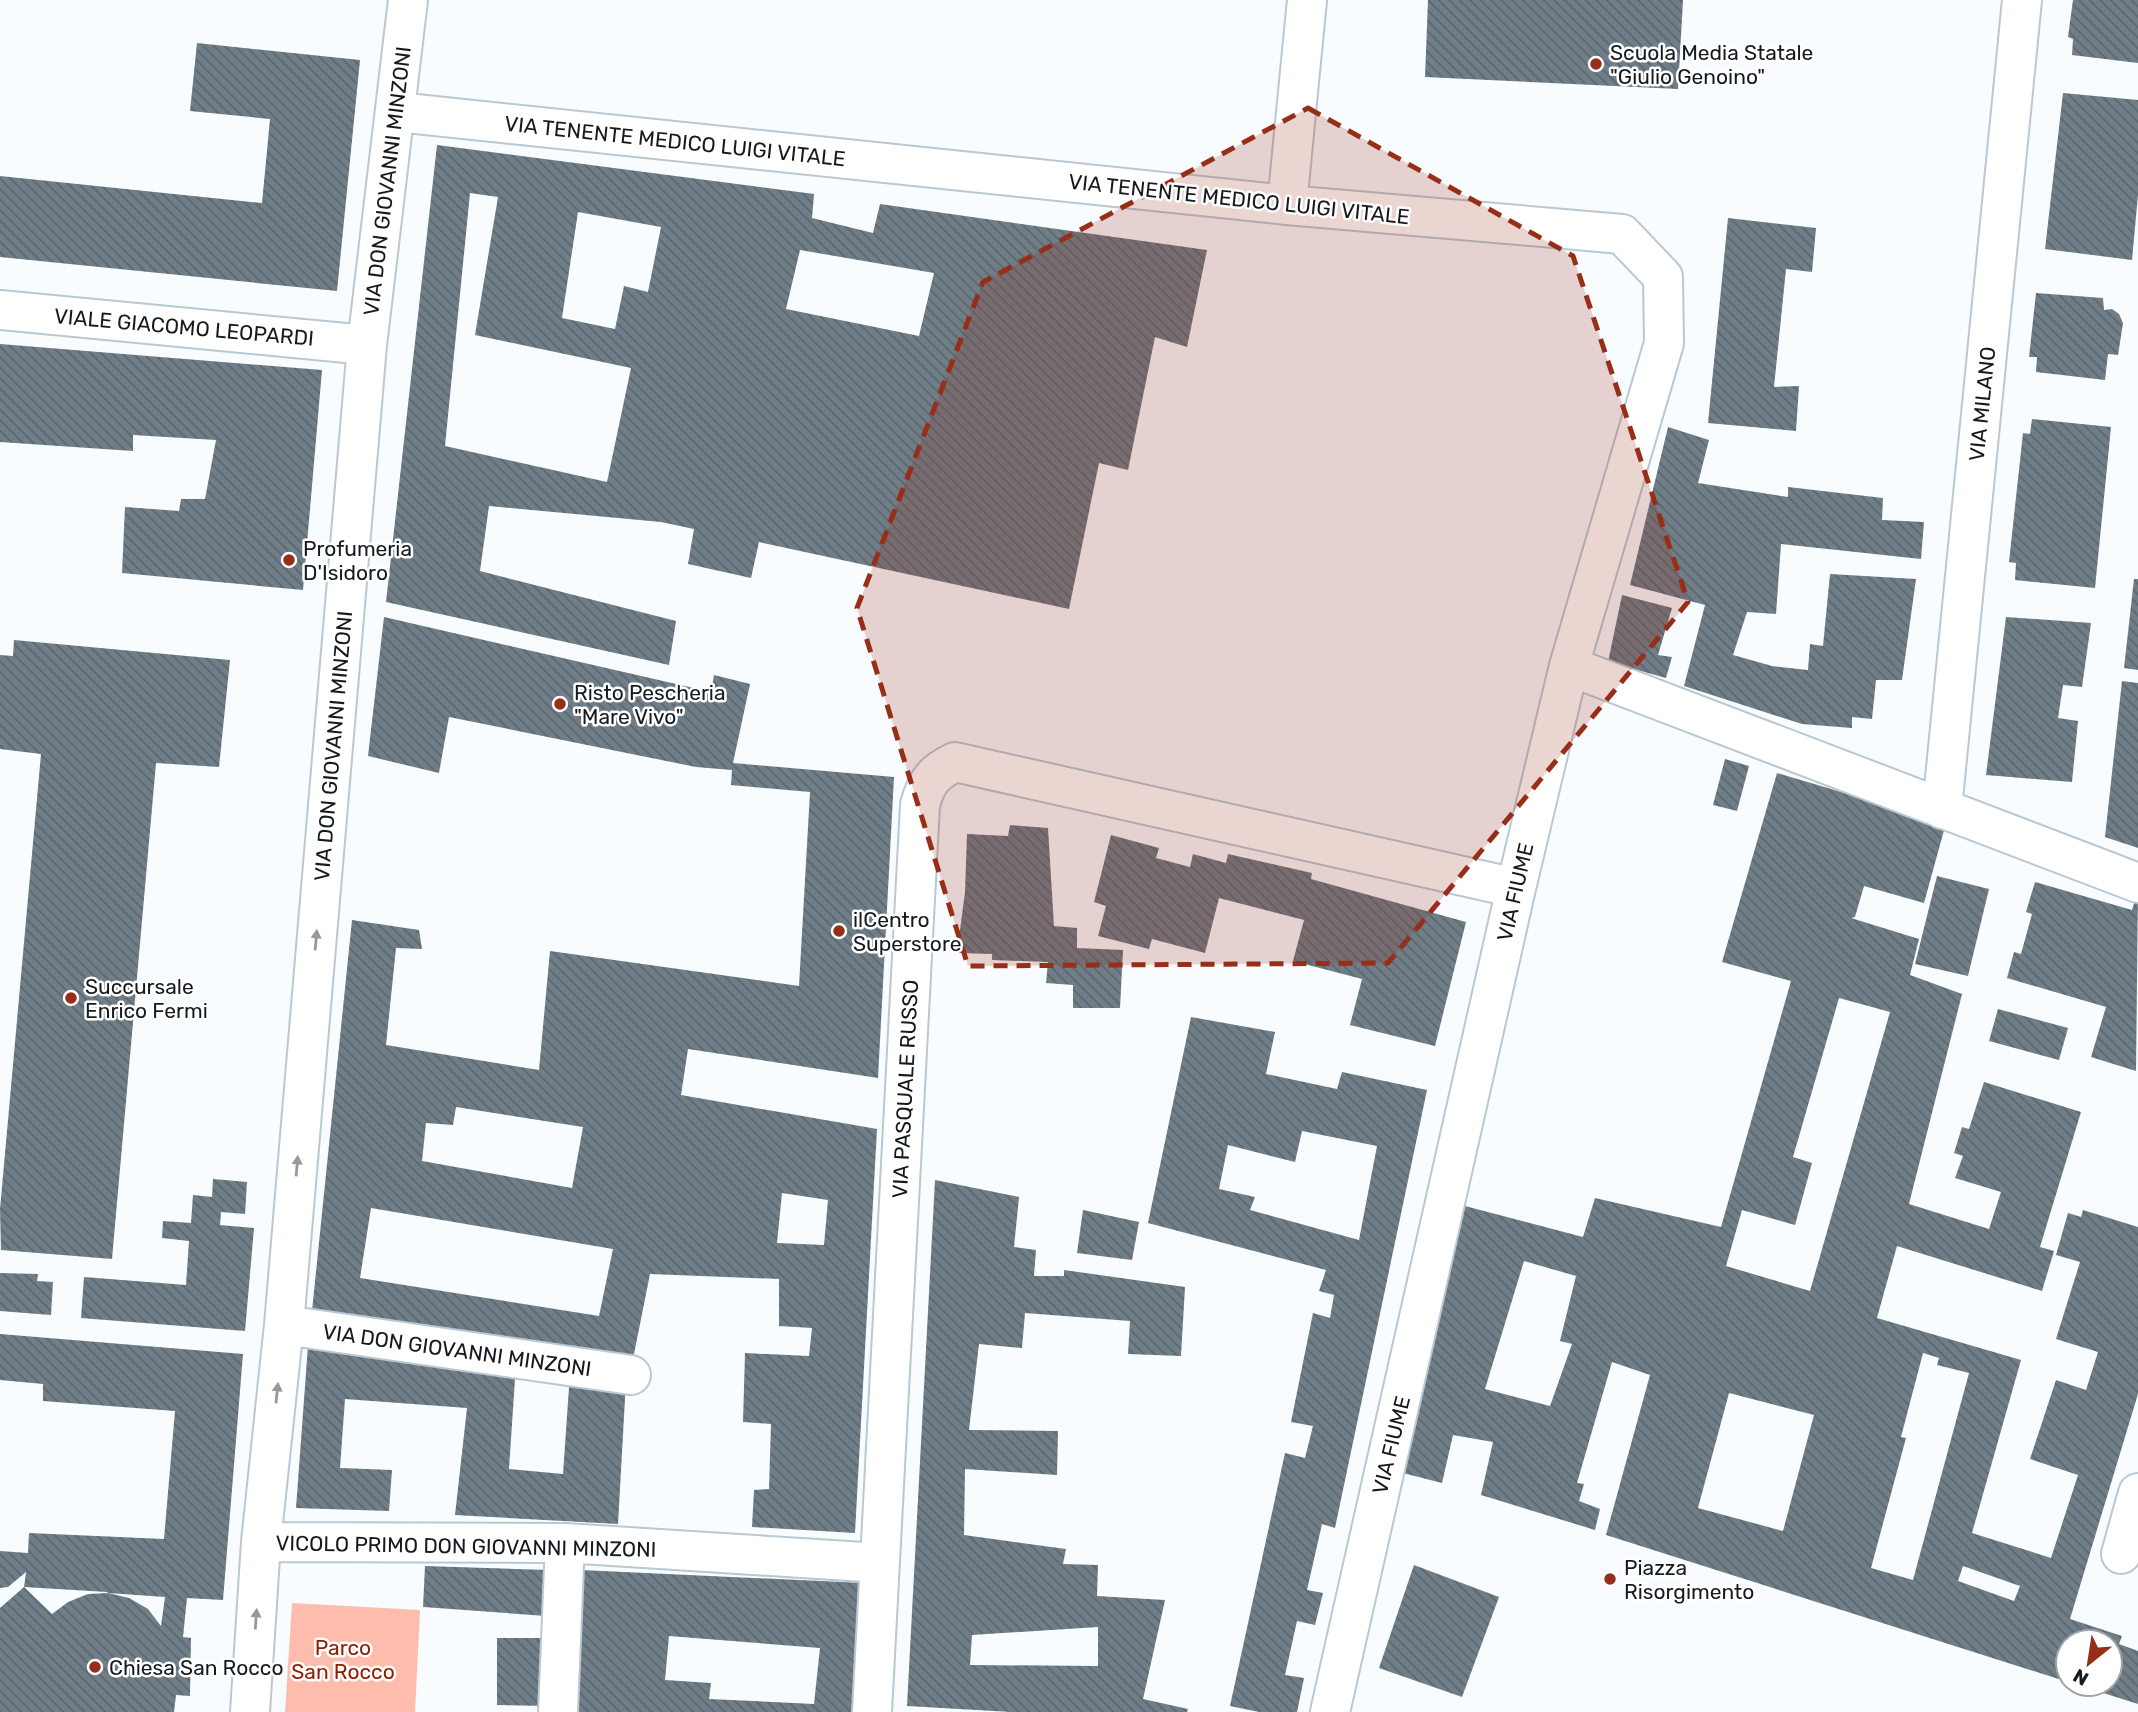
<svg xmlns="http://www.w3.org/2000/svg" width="2138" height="1712" viewBox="0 0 2138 1712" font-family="Rubik,sans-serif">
	<defs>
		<pattern id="building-back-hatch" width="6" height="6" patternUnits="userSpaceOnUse" patternTransform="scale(1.75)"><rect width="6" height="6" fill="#707e88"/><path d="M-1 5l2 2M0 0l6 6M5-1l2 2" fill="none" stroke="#5b666f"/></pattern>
	</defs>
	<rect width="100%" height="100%" fill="#f9fcfe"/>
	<path fill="#fdbcac" d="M292,1603L420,1610L415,1712H285Z"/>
	<path fill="url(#building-back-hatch)" fill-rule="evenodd" d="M1428,0H1683L1678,89L1425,77Z
		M2073,0H2138V63L2072,55L2073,39L2068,37Z
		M197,43L360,60L337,291L0,257V176L262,203L270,119L190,111Z
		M2063,93L2138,100V195L2132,260L2045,249Z
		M437,145L814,194L812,218L873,233L880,204L1207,250L1187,347L1155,337L1128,470L1099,463L1069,609L759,542L751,578L688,564L694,529L661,522L489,506L480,571L676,621L669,665L386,602ZM470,193L498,197L475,335L631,368L607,482L445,446ZM578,212L661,227L648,292L624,286L615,329L562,318ZM800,250L934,273L919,336L786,309Z
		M1728,218L1816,228L1812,272L1786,269L1774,387L1799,386L1796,431L1708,423Z
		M2036,293L2103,298L2104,310L2112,309L2119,314L2123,323L2118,355L2108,354L2105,380L2036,372L2037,357H2029Z
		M0,344L322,370L303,590L122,573L125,507L179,511L181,499H205L216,440L133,435V451L0,442Z
		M2032,419L2111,427L2095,588L2015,580L2016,563L2009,562L2023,433L2030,434Z
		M1668,427L1709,440L1698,483L1788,497V487L1883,498L1882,520L1924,522L1921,559L1781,544L1776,614L1747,612L1733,655L1772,666L1808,670L1810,644L1823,646L1830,574L1916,579L1902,680H1876L1872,719L1852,717V728L1802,724L1684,686L1705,605L1630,585Z
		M2134,579H2138V670L2124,668Z
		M1622,595L1672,608L1658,655L1672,657L1666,678L1608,662Z
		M384,617L711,692L714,675L750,684L733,763L894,777L878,1078L688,1049L681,1095L877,1129L855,1533L752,1527L754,1490L769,1489L771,1424L743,1422L745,1353L809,1356L812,1328L779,1326V1279L650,1274L632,1364L312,1311L352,920L419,930L422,949L396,948L386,1045L539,1070L550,951L799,986L810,792L731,785L732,770L696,767L449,717L439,773L368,756ZM456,1107L583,1127L572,1188L422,1161L426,1123L453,1125ZM782,1193L828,1200L824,1245L777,1243ZM371,1208L613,1249L599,1316L360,1278Z
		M2006,617L2091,623L2082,687L2063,685L2058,718L2078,721L2072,782L1986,775Z
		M14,640L230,660L219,767L156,763L112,1259L1,1250L0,1209L41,754L0,749V655L13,656Z
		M2122,681L2138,683V848L2105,837Z
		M1725,759L1749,766L1737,811L1713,805Z
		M1777,773L1946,823L1924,903L1864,886L1855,917L1851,918L1919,939L1910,975L1962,994L1909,1204L1989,1229L2001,1192L1955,1178L1963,1156L1954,1153L1962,1127L1969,1129L1984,1082L2081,1112L2040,1247L2054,1251L2042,1291L1897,1246L1877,1318L2021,1360L1972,1533L2051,1558L2078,1475L2030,1459L2056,1380L2086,1390L2098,1352L2056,1339L2080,1262L2056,1255L2068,1213L2081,1217L2083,1210L2138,1227V1394L2070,1619L2122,1636L2119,1644L2138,1651V1704L2078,1685L2110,1684V1642H2068V1682L1606,1535L1650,1375L1612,1362L1577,1483L1584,1484L1579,1501L1600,1509L1595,1530L1481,1495L1493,1442L1453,1435L1442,1483L1395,1471L1465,1206L1583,1237L1595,1198L1721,1227L1791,981L1722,962ZM1839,998L1890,1012L1810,1291L1726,1266L1742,1210L1795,1225L1812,1163L1793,1157ZM1524,1261L1576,1276L1560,1341L1572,1344L1550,1406L1485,1389ZM1923,1353L1939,1358L1937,1365L1969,1373L1913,1580L1871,1568L1906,1438L1901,1437ZM1729,1393L1814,1415L1783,1531L1698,1508ZM1963,1566L2020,1586L2014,1601L1958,1581Z
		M1010,825L1048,828L1054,926L1077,928V948L1123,950L1120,1008H1073V985L1046,983L1048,962L992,960V954L957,953L965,892L967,834L1008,836Z
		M1111,835L1159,848L1156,858L1190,867L1193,854L1226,863L1228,854L1312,873L1311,879L1466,922L1435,1046L1350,1025L1362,979L1293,961L1304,920L1219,898L1205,953L1152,939L1149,949L1098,936L1106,906L1094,902Z
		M1937,876L1989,889L1968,976L1915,964Z
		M2035,882L2132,910L2138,891L2136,1071L2091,1057L2106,1007L2007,978L2014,952L2021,954L2032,914L2026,912Z
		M1998,1009L2068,1028L2059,1060L1989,1041Z
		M1191,1017L1275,1032L1266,1074L1337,1089L1342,1072L1427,1090L1335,1528L1322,1524L1307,1590L1323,1593L1315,1625L1297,1621L1285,1675L1304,1678L1297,1712H1259L1230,1706L1285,1453L1305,1458L1313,1426L1291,1422L1313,1313L1330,1318L1334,1295L1319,1291L1326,1270L1148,1223ZM1302,1131L1377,1146L1359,1240L1250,1210L1255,1197L1219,1189L1228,1145L1295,1162Z
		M213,1179L247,1182L245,1214L221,1212L220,1225L254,1228L245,1331L81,1318L84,1277L186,1285L189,1241L162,1238L163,1221L191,1223L193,1195L212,1197Z
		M935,1180L1019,1197L1014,1247L1036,1250L1034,1276H1064V1270L1185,1287L1181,1356L1128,1354L1130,1321L1025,1313L1022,1348L979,1344L969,1430L1058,1431L1057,1475L965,1469L964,1535L1066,1549L1063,1564L1098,1565L1097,1596L1165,1600L1143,1699L1188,1709L1187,1712H1011L907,1706ZM1098,1627V1666L970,1665L972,1635Z
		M1083,1210L1139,1222L1132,1260L1077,1253Z
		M0,1273L38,1274L37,1281L53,1282L51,1315L0,1311Z
		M309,1332L516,1364L509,1469L563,1474L570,1373L626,1381L618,1524L455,1515L467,1408L345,1399L340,1468L392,1470L389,1511L296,1508Z
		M0,1334L243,1354L223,1600L187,1598L183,1637L191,1638L190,1696L176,1695L174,1712H0V1608L24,1587L26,1572L8,1587L0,1588V1551L28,1553L29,1533L164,1539L175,1411L43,1401V1384L0,1380ZM24,1587L107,1592L108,1593L88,1594L68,1602L52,1614ZM108,1593L165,1597L161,1626L148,1609L129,1598Z
		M1414,1565L1499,1597L1462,1697L1379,1668Z
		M425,1566L548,1570L546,1616L423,1607Z
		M581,1570L864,1583L858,1712H577ZM669,1636L820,1648L814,1704L709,1699L711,1683L665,1680Z
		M497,1638H551L548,1706L497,1705Z"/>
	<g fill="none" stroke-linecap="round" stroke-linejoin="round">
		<g stroke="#b9c8d3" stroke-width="42">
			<path id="street" d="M397,112L1287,205L1622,234L1663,277L1664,343L1569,666L1516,888L1330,1712
				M1287,205L1307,0
				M0,310L367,345
				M1569,666L2138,883
				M1942,809L2022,0
				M284,1325L631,1375
				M261,1542L565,1543L880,1563
				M2121,1554L2138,1493
				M250,1712L261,1542L284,1325L367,345L408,0
				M558,1712L565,1543
				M872,1712L920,805C926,782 934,772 955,762L1516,888"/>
		</g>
		<use href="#street" stroke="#fff" stroke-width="38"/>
	</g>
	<defs><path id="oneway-solid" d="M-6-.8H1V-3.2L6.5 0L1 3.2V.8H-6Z" transform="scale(1.75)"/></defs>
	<g fill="#96989a">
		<use href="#oneway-solid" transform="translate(316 940) rotate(-85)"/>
		<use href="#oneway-solid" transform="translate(297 1166) rotate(-85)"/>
		<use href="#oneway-solid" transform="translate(277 1393) rotate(-84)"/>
		<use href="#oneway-solid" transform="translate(256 1619) rotate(-86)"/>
	</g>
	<path fill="#972e18" fill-opacity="0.2" stroke="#972e18" stroke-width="5" stroke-dasharray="14 9" stroke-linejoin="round" d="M1308,108L1573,256L1688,602L1388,963L968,966L857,608L983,282Z"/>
	<g fill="#972e18" stroke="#fff" stroke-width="2.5">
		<circle cx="1596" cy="64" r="7"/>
		<circle cx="289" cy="560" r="7"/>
		<circle cx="560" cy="704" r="7"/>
		<circle cx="839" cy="931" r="7"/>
		<circle cx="71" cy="998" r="7"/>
		<circle cx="1610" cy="1579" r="7"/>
		<circle cx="95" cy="1667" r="7"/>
	</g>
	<g text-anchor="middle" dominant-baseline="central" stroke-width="5" stroke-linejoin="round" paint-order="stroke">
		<g font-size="21" fill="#151a1e" stroke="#fff" text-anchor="start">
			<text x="1610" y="52">Scuola Media Statale<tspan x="1610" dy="24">"Giulio Genoino"</tspan></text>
			<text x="303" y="548">Profumeria<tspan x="303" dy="24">D'Isidoro</tspan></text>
			<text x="574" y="692">Risto Pescheria<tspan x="574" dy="24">"Mare Vivo"</tspan></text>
			<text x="853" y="919">ilCentro<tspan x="853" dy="24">Superstore</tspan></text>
			<text x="85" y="986">Succursale<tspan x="85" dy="24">Enrico Fermi</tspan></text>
			<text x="1624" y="1567">Piazza<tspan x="1624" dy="24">Risorgimento</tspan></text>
			<text x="109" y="1667">Chiesa San Rocco</text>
		</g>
		<g font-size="21" fill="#151a1e" stroke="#fff">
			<text transform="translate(675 141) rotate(6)">VIA TENENTE MEDICO LUIGI VITALE</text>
			<text transform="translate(387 181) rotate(-83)">VIA DON GIOVANNI MINZONI</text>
			<text transform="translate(1239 199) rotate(6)">VIA TENENTE MEDICO LUIGI VITALE</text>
			<text transform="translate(184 327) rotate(5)">VIALE GIACOMO LEOPARDI</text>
			<text transform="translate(1982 404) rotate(-84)">VIA MILANO</text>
			<text transform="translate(333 746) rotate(-85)">VIA DON GIOVANNI MINZONI</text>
			<text transform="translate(1515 892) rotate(-77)">VIA FIUME</text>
			<text transform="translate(905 1089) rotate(-87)">VIA PASQUALE RUSSO</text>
			<text transform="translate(457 1350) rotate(8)">VIA DON GIOVANNI MINZONI</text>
			<text transform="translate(1391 1445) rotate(-76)">VIA FIUME</text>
			<text transform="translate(466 1546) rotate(1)">VICOLO PRIMO DON GIOVANNI MINZONI</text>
		</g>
		<g font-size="21" fill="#8c2006" stroke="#fff">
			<text x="343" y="1647">Parco<tspan x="343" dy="24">San Rocco</tspan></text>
		</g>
	</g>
	<g transform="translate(2089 1663) rotate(210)"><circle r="33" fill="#ffffff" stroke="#a1a3a5" stroke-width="2"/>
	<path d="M0-5L12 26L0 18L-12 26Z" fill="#972e18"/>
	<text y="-10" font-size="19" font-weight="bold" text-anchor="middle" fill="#151a1e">N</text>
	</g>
</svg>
